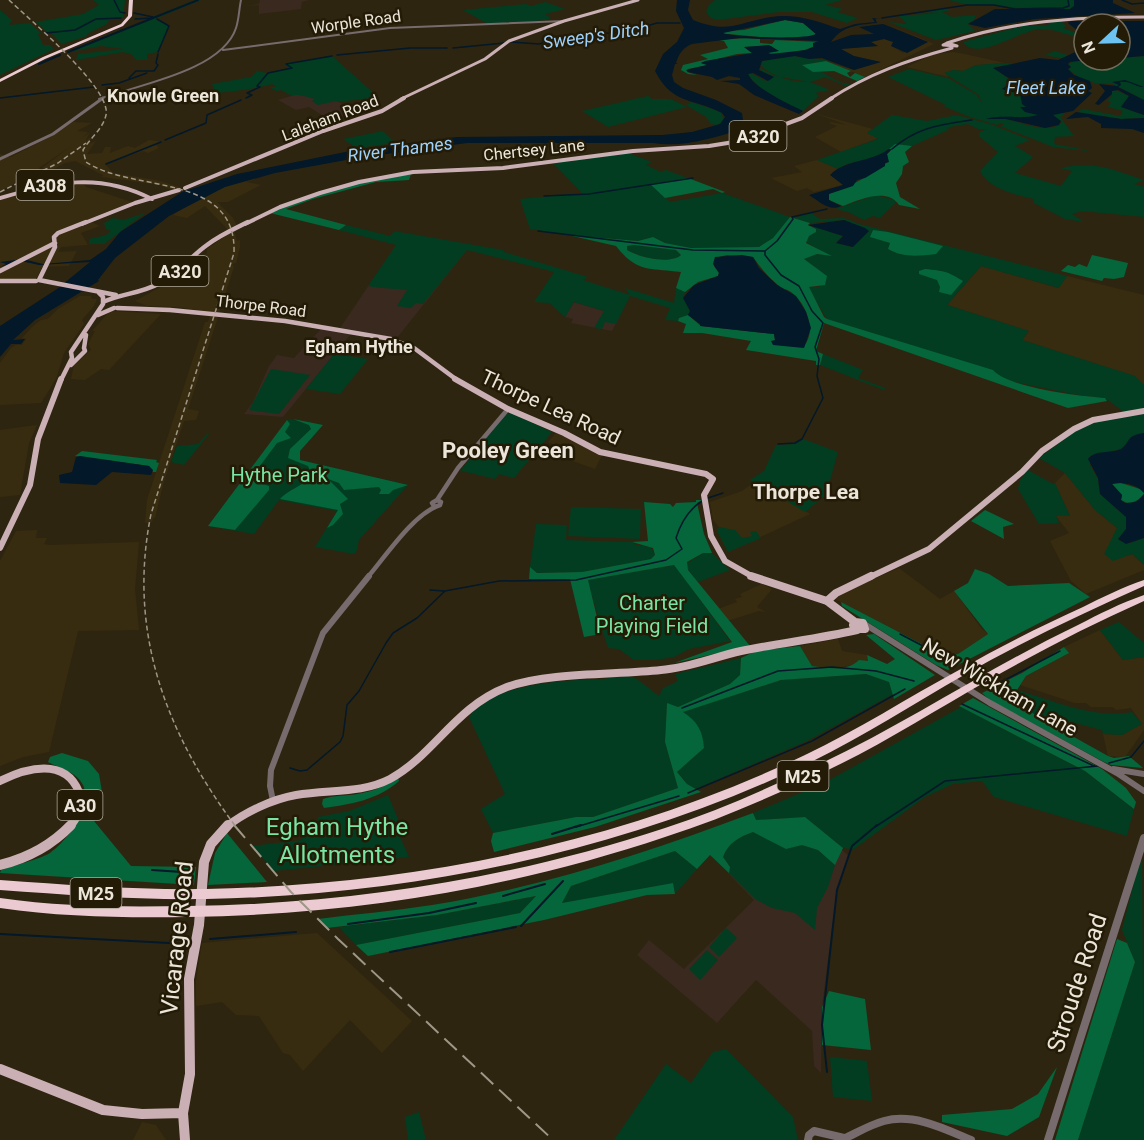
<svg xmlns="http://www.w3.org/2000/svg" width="1144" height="1140" viewBox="0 0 1144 1140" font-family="Roboto,sans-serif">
	<rect width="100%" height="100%" fill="#2e2510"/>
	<path fill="#382c10" d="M885,23L934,44L865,77L826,61L854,70L880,62L853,56L841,49L878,46L870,42L884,39L894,42L892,46L903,53L927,42Z
		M954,52L969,55L1005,63L977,65L963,71L953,70L945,73L949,77L906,67L926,58L928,55Z
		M814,113L873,129L868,132L879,138L841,152L815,137L837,126L829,123L831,122L847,125Z
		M73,122L92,123L77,131L88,132L80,140L39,168L40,171L0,191V154L11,157L50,137Z
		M90,132L85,142L89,138H92L88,144L96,141L87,154L102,153L105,147H111L110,153L128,146L135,148L149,140L162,142L156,145L159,148L148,153L143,151L105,164L113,173L156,180L183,188L174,191L160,185L102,177L103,175L75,161L65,163L50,171L42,168Z
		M817,160L838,169L832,173L843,185L814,192L807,188L797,191L771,178L802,172L794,166Z
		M264,176L246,182L261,185L228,202H217L233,218L237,226L228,230L205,206L187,218L173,215L197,199L223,187Z
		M83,182L86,187L132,202L87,220L100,226L81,233L88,245L61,247L58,252L77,251L69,266L42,267L36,279L0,280V200L42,187Z
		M234,230L237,241L240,240V247L236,263L232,264L234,267L219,313L177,307L147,306L135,301L195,268L194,264L207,253V249Z
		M981,266L1058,288L1067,276L1144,295V385L1134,376L1022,340L1029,331L947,305Z
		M80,296H91L92,299H97L94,306L82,320L84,324L64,353L56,379L41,403L0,405V363L11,348L16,345H22L26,339L22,338L32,327L41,320L48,319L58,309Z
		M110,311L161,314L109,370L101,369L85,380L71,379L74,365L91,350L88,344L95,331H92Z
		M210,315L218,317L188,409L199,411L196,420L184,421L164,481L155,518H153L152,522L145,523L147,500L205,322H208Z
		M37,425L29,443L20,495L0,497V430Z
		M556,433L602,455L595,469L542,450L545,446L556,450L560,447L548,442Z
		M1065,473L1095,510L1117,528L1113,536V560L1132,554L1144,565V570L1086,594L1071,581L1050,541L1069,533L1056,516H1070L1055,483Z
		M754,482L810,514L728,552L717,531L719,527L713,520L710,502L742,491Z
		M37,530L36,538H47L44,544L49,545L139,542L135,589L139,630L78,631L49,752L23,757L0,766V561L16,531Z
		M899,568L940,599L954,591L981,628L988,634L958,654L945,656L835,599L843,592Z
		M762,584L772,589L757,607L766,612L759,611L727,621L718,609L737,602L735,599L742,597L740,594Z
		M1100,630L1123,660L1144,657V730L1125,757L1108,756L1103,734L1122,735L1142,724L1131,708L1116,710L1113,707H1091L1086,703H1075L1020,685L1026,676L1068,653L1064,647Z
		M838,639L842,651L867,655L868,662L831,669L812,666L800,646Z
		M317,933L412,1021L382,1053L350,1020L303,1071L290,1055L283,1053L259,1016L236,1015L222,1002L196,1006V981L202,943Z
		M142,1122L156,1125L166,1140H133Z"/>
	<path fill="#39291f" d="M260,0H309L302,2L301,9L259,14V5L244,6L259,4Z
		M308,85L357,112L330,120L309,107L296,110L278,100L291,96Z
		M396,245L467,250L397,338L340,328Z
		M574,302L620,316L612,331L571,323L573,319L565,317Z
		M321,329L351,334L283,417L244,414L253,402L269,366L277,355L294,358Z
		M805,817L849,856L839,884L833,920L822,1007L821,1073L814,1066L812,1031L756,980L717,1023L637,955L649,940L684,969L754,900L710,854Z"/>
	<path fill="#023d21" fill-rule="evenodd" d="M93,0H125L123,18H98L109,20L107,24L87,34V36L62,44L51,33L62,31L47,32L36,22L83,14L99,5Z
		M195,0H201L157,18L156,20L168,24L165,38L158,52L147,54L148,60H136L131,54L123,52L76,60L78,54L124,49L101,46L69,52L155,18L153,17Z
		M715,0H842L825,5L843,9L837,12L858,18L847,23L812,12H779L718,20L711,18L706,12L709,5Z
		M949,0H1074V6L1070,9L1047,10L1043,7L1016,8L997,5H968Z
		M545,2L565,9L545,14L551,18L547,20L488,24L463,10L526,4L531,6Z
		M932,9H955L942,12L952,17L976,15L974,20L968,24L975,31L936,40L889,22L907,24L899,16L938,13L922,12Z
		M0,10L12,20L9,25L30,23L41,33L38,34L43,45H50L54,49L0,75Z
		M1046,22H1062L1066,26L1063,28L1079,34L1084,39C1071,36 1055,29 1042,29C1022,28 978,63 963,42L1022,26L1050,25L1043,23Z
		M1055,51L1085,61L1120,60V58L1144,56V100L1113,84L1095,83L1080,78L1068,69L1071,67L1068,64L1074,61L1045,55Z
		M332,56L378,97L339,102L336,101L318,105L312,101L315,99C309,97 295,93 292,96L281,90L276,91L269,87H276L272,84C255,89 236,91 216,93L212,84L251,77L257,71L267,73L290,68L284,64L288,63Z
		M793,56L829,60L803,65C810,70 813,70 821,72C828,74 837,84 850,84L846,86L825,77C821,78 815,81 813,81C799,85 770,76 761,65L762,61Z
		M1005,63L1020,64L993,67L1011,81L1002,89L1019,93L1034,114L1065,113L1060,117L1074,136L1055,137L1054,144L1090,151L1053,147L1000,126L1004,125L1001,123L997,125L970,117L943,106L946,105L888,77L909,69L948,78L977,95L982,104L979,95L944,73L953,70L963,71L976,65ZM1037,115L1053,116L1062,122C1049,136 1021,122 1006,119C999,118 993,120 986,119H1024Z
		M760,68L775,76L810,82L830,90L815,93L819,96L803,111C787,104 754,88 748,74L750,73L766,81L773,76L761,71Z
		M1115,90L1129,96L1121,107L1144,115V118L1121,119L1077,112L1083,109L1120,116L1123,111L1108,107L1111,102L1107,101L1112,95L1111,91Z
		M648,96L652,99H671L687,107L608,127L582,111Z
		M689,101L721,112L724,121L717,125L711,124L706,117L686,105L691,103Z
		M892,115L927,121L957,115L993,125L1030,140L1015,146L1033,157L1015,173L1061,186L1072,171L1060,168C1096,161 1110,169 1144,180L1134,184L1144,187V217L1082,211L1072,214L1084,222L1065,219L1034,203V199C1016,195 989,189 980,171L998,152L979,136L980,132L987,129H978L968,124L950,127L947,128L950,129L912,146L894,145L879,156L860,162L849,163L838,169L817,160L878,139L867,133Z
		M383,131L395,143L357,148L343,139Z
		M628,153L652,162L646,165L661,172L666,170L688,178L651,184L670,202L722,193L790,217L773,238L759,247L691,248L665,243L653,237L638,241L628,240L568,235L530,229L520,199L582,193L553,163Z
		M876,195L897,201L880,218L873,216L864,220L848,212L836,209Z
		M145,213L104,244H89V239L106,235L111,231L106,229L104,223L113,218L123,220Z
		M811,213L820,219L844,218L859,224L1067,276L1059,288L981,266L947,305L1029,331L1022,340L1135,376L1144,385V408L1124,412L1105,398L1083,396L1015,382L827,319L809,289V287H819L812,266L804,259L817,254L830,256L806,242L809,236L816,232V229L812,226L843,236L836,243L852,247V224L844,220L810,223L794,218ZM882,240L925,242L942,246C922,254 908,260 888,249L890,243Z
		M346,225L390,236L394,231L503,250L504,252L588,277L583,280L630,295L625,288L674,303L676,288L685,292L683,298L690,311L688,315L679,318L678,321L665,320L670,308L630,296L616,324L605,322L602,329L594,328L604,311L574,302L565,317L549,303L534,302L554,272L467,250L423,304L416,303L411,308L397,306L407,290C391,288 385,289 368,286L396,245L339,230Z
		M634,245L676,250L681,255C670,265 639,257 627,250V246Z
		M334,354L368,359L340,394L306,389Z
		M823,354L863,370L858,378L885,388L884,390L820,365Z
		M271,369L310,375L279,414L249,410Z
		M511,413L552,432L514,478L499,474L495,479L462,471L458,474L504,415Z
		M1144,413V433L1133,436L1121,449L1090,456V465L1098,479L1100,494L1126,517V529L1119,541L1130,543L1144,538V565L1132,554L1113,561L1104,554L1117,528L1095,510L1065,473L1039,458L1074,432L1100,420Z
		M289,419L323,425L300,451V460L408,485L359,540L357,550L354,554L315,547L337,511L279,500L254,534L208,526Z
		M207,434H209L184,465L171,462L177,446L198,444Z
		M803,439L838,452L826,495L805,512L750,480L764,471L776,445L795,444Z
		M1028,470L1053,484L1055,483L1070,516H1056L1059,523L1039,524L1018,489L1020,480Z
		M571,507L641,509L640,539L568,536Z
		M536,524L567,525L566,540L632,542L636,545L651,547L655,555L651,559L582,572L537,573L530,567Z
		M719,527L735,530L742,538L752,536L750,532L756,531L761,538L728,552L717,531Z
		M712,553L730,570L698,582L688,570L686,564L703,553Z
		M675,565L730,641L689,649L674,657L656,660H634L619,649L608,648L587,580Z
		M1119,622L1144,643V657L1123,660L1100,630Z
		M741,658L740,675L730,684L678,707L667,704L665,742L678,788L593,817H576L493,833L481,809L505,794L469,717C491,683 567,680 604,679C612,678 625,675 632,677C641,680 651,691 659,696L663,688L678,681L675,674Z
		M866,674L889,682L893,694L807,741L695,789L687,784L677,772L704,748L681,712L781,680Z
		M1017,690C1054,701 1093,719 1132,712L1142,724L1122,735L1103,734L1102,730L1067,721L1061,730L1038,717L1007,695Z
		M961,707L1085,771L1134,809L1127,836L994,797L982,781L953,784L925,797L854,849L843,848L805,817L756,820L753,813L824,783Z
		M388,795L398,819L395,826L409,857L274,871L252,846L302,840L303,830L317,828L318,817L349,811Z
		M753,832L786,848L802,845L818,850L835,865L828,887L817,908L815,930L795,913L772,908L755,899L729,873L730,867L723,857C728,843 739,837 753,832Z
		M675,851L697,869L675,894L673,883L561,904L571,886Z
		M1142,851L1144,1140H1078L1135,962L1122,930Z
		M537,896L520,913L356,945L339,927L437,915Z
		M726,928L737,938L719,957L709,947Z
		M707,950L718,960L700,980L689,969Z
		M726,1049L793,1117L798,1140H614L666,1064L691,1083L713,1052Z
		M830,1057L867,1061L872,1101L833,1097Z
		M419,1112L426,1140H408L405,1117Z"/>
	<path fill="#04663a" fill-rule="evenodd" d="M785,20L803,23L816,34C800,45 745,34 724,34L722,31L744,30Z
		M747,38L760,39V43L772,44L775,40L820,42L814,43L813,47C799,53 777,55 762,53L778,51L771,46L744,47L752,53L737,54L701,63L708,65L688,69L687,72L697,75L688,74L681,70L683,65L708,59L700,55L728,48L724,41L719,40Z
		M826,61L851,71L847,73L850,77L855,73L865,77L857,81L834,71L813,72L802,65Z
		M895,144L912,146L905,152L909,162L903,166L902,174L896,183L900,197L920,209L899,205C887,187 859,200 843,206L829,200L828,196L830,193C852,187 871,174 888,162L887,154L892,149H889Z
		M411,174L409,180L376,182L313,199L286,209L346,225L339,230L270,213C314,195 363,178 411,174Z
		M688,178L725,192L722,193L713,189L665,198L650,184Z
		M790,217L810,223L808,225L816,229V232L809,236L806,243L832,256L817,254L804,259L827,276L825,285L809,287L824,317L827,319L993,370C1009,388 1080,396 1105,398L1107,401L1068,408L824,323L816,351L823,354L820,365H816V361L746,350L751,341L702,333H683L686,324L678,321L679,318L688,315L701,326L774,334L775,340L804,346C817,330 806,303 791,292C787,289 782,289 778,285C768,277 760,267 753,257L727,255L715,258L714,266L719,273L718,276L698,282L685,292L676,288L681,272C650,268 637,273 616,246L568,235L638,241L653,237L665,243L691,248L759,247L773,238ZM634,245L676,250L681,255C670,265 638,257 627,250V246Z
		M873,230L888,232L943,246L936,254C918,256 904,258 888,249L890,243L870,237Z
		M1092,255L1128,263L1124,277L1114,279L1104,278L1102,281L1061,271L1068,265L1075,267L1079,264L1087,267Z
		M925,269C944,271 947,271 963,281L951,295L939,292L940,287L937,280L919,274V271Z
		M293,419L323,425L300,451V460L408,485L393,490L389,494H379L381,490L379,487L344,490L339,483L328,479L348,499L340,504L343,514L333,525L327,528L338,510L280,499C286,492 303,484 312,478L325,479L312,475L308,466L288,458L290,449L311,429L309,425Z
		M287,420L290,424L285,432L291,438L277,443L251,478L253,481L269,486V490L235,530L208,526Z
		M82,451L157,460L156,462L159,463L156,472H153L149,466L75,456Z
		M1121,483L1140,489L1144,493L1142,498L1129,504L1121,500L1122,495L1112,484Z
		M696,500H703L697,503L704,534L712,553H703L687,562L688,570L750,646L674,663L732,642L674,565L588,580L601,634L584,637L570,579H529L530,567L537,573L582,572L651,559L655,555L653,548L632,542L648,541L644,502L670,504L673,507L676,503L696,502Z
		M985,510L1014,524L1003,527L1004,539L971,521Z
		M975,569L989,574L1008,586L1069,583L1090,597L948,670L936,665L842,606L841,602L945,656L958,654L988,634L954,591L968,583Z
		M874,634L935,675L894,699L889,682L866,674L781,680L683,712C697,721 703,731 704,748L677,772L687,784L701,792L595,827L494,852L491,841L493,833L576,817H593L678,788L665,742L667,703L678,707L730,684L740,675L741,658L756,651L800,646L812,666C827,668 847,672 859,660L868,661L867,655L887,664L895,659L866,635Z
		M1064,647L1069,653L1026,676L1017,690L1008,695L1038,717L1108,756L1114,758L1129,756L1143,768L1111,765L1104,762L991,701L982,693L1022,673Z
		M973,698L1102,769L1126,788L1136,802L1134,809L1085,771L959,706Z
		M62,753L88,761L99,774L103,798L94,821L131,866L196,867L194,885L0,873L1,870C13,866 40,859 50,853C67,841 93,807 83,785C77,772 59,768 48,762L50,757Z
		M398,778L399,781C377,800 352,804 324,808L322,804L323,799C334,795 346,796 357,794C371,792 386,786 398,778Z
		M753,813L756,820L805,817L843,848L835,865L818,850L802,845L786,849L753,832C739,837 728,843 723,857L730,867L729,873L710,855L697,869L675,851L571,886L562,903L673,883L675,894L647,895L544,920L368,956L356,945L520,913L536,896L437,915L327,928L318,919C356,914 394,911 432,905C542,887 649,852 753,813Z
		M227,833L267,882L208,885L215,853Z
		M1117,939L1127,943L1135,962L1078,1140H1055Z
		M829,991L865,999L871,1050L822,1045V1007Z
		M1057,1067L1039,1117L1007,1136L942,1122V1115L1012,1109L1038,1094Z"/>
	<path fill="#031828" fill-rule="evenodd" d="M677,0H690L688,10L693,20C729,34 736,23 771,17C795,13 817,21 840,29L855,24L875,22L872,18L882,19L875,18L877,23C857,25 842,26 831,42L851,35L874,34L859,27L883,24L928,42L907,53L891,46L893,42L884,39L871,42L878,46L841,49L854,56L881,62L854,70L822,58L809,59L795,56L762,61L759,70L774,77L768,81L753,73L748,74C755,89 787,103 803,111L799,114L754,95L739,84L720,81L740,80V78L729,76L717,80L712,77L688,72L686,70L707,65L701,63L705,61L752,53L744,47L769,45L779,51L768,53L771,54L806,50L813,47V43L819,41L739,38L692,44C682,48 679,54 676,63L678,64H675L672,75L674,82L683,88L716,100L742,113L743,120L740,130C712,138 683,148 653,143H467L357,158L275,173L225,187L169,216L115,258L98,280L99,281L35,320L13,340L25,339L21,344H11L0,357V326L57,289L90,262L39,265L21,261L0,267L6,264L0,262L23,259L43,264L90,260L106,249L120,232L182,192L237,174L360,149L457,137L662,135L692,132L720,124L725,117L722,113C690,97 673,105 655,71L663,54L677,42L684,28L676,11ZM785,20L803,23L816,34C807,40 732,37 723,33Z
		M1074,0H1113V3L1135,13L1035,19L985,28L968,24L995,9H1070L1074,6Z
		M1071,21H1144V56L1120,58V24H1084V36L1068,23Z
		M1084,48V60H1088L1070,62L1068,64L1071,67L1068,69L1074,75L1090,81L1092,88L1088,91L1092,93L1073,111L1053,115L1061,121L1059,125L1045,128L1006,119H986C1003,114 1021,120 1038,115L1025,112L1020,107H1026L1022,104L1020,94L1002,89L1011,83L1010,79L993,68L1040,58L1058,60Z
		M1125,80L1144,87C1137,88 1130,80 1120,82L1121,85L1118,87L1144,100V115L1121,107L1129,96L1118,90L1112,91V94L1099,105L1095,104L1105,91L1099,84L1117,86L1119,85L1112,82Z
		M1076,112L1121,119L1144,118V133L1132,129L1101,128V124L1088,117L1066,119Z
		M889,149H892L887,154L889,162L885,163V166L865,178L857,180L853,186L829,194V200L841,206C830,212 820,202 809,195L843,185L830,175C846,159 869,163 889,149Z
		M844,220L865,228L869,231L853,247L836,243L843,236L808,225Z
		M742,255L753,257L759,268L777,285L796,296L806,312L811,328L804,348L773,345L771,341L775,340L774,334L700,326V324L688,315L690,311L683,298L694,285L718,276L719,273L713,264L715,257Z
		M1144,433V493C1138,485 1122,481 1112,484L1122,495L1121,500L1125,503L1136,502L1144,494V538L1126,544L1118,539L1126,529V517L1100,494L1098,478L1088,459C1096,449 1110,454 1121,449C1131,443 1124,436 1144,433Z
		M80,456L149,466L153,470L151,475L112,472L96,485L60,483L59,475L72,472L76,457Z"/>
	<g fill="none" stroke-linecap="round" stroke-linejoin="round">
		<path stroke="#031828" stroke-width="1.5" d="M114,0L120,12L125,13
			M1122,0L1132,4L1144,3
			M134,13L153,17
			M882,18L967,5H994L1015,9L1063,8L1069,6L1068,0
			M135,19L152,18
			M157,19L169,26L158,52
			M46,33L75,30L96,19L121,18
			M511,42L539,44L568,36L625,32L657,23H680
			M453,48L504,43
			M337,55L410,48H447
			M129,78L136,71H154L158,65L156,63L158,54
			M102,85L119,83L147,73
			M0,98L94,87
			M246,98L252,95L247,93L260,87L257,86L268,73L292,68L286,64L332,56
			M165,140L206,123L207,115L241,100
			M892,149C918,127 939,125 972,120
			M106,164L161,142
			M544,196L589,194L693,178
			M538,231L693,250L765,251L777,241L793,219L792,217L827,209
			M765,251V255L781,275L799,286L812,311L823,323L815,347L819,359L817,376L823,398L802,439L795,443L778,444
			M708,498L723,493
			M430,590L444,591
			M900,634L946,658
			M999,683L1060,651
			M962,704L1094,766
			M682,708L778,671L832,667L876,671L914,681
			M1109,763L1131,757L1144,741
			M290,768L300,771L307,770L340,742L343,736L347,705L359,691L386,643L393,633L417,618L445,591L499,581L576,580L666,560L682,549L676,538C681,522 688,510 702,501
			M688,793L812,741L905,689
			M576,827L679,796
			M875,827L945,781L1098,766"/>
		<path stroke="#031828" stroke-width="2" d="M552,834L581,825
			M152,870L182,872
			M503,896L545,884
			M348,924L429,913L476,903
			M521,926L563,881
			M0,934L169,943L186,936
			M210,939L296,932
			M390,952L516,927
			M827,1072L822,1025L837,890L852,846L877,825"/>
		<path stroke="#031828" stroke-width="2" d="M68,52L198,0
			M39,64L60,55"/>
		<path stroke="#776b6d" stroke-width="2" d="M223,50L390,28L564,21
			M99,99C137,85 222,71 236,28C239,19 239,9 241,0"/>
		<path stroke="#776b6d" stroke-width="3" d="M0,159L53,134L103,98"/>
		<path stroke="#776b6d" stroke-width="4.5" d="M434,506L432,503L437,500L458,468L508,409
			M367,578C386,556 413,514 440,505L441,502L437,500"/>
		<path stroke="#776b6d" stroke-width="6" d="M863,623L990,703L1117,773L1144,791
			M1113,769L1144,774
			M273,801L270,786L271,770L323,633L369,576"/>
		<path stroke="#776b6d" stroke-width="8" d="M808,1140L809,1135L814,1131L844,1138
			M841,1140C855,1134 869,1125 884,1121C914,1113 945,1129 971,1140
			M1048,1140L1144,838"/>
		<path stroke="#cab0b5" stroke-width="3" d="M947,43C1011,21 1076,17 1144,17
			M947,43L957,46L943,45Z
			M401,99L485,59L509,41L564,21L638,0
			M830,99C868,74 908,60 952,48"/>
		<path stroke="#cab0b5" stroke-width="4" d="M185,188L323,131L382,111L404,98
			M0,198C55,182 99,172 152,199
			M82,224L135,203L179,190
			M245,224L280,207L320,193L359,182L413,172L503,168L633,151L709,146L740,141L802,118L832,98"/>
		<path stroke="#cab0b5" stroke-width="4.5" d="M0,271L55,243
			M39,280L55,247L54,237L58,233L86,222
			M39,280L116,295
			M0,281H36
			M103,302C123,293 140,294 160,283C179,273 190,257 207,245C220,235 234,229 248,222
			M117,308L170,310L285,321L391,339L414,348L457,380
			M98,315L114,308
			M84,348L86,335
			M71,365L85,351L84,348
			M61,380L72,358L71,352L103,304V297L99,293"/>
		<path stroke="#cab0b5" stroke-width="6" d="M455,379L508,409L564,433L600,452L706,474L713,479L704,495L711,536L725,561L755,578
			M0,548L30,485L38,439L61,379
			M868,578L929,549L1022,472L1042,451L1074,429L1093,420L1144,411"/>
		<path stroke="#cab0b5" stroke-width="8" d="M751,576L827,601L855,622
			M827,601L836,593L871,576
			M855,622L863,623L865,629H855L853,625Z
			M0,781C26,768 65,757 79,792C84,804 78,817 70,827
			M226,827C245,812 273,799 296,795C328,789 361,794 390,779C434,755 455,707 507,687C548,672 616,675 661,670C688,668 714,657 741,651C779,643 818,639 857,630"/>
		<path stroke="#cab0b5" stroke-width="10" d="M0,865C28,858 51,846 71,825
			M0,1069L103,1110L142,1114L183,1113
			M185,1140L183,1113L190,1074L189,979L199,925L204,862L211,844L228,825"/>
		<path fill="#ebcbd1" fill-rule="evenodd" d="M129,0H133L132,16L123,26L45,59L0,82V79L43,57L121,24L128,16Z
			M1144,580V586C1083,613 1022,642 964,675C913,704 864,736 811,762C623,852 414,895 206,899C137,900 69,895 0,890V880C69,885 137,890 206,889C411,885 619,844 805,755C858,730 907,698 959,670C999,647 1041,626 1083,607C1103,597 1123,587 1144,580Z
			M1144,595V601C1090,625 1038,652 987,681C934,711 883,744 828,770C775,795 721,819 665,837C510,889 351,915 188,917C125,918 62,917 0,908V898C62,907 125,907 188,906C350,904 510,879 665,828C718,811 770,787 822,763C909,722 990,667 1078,625C1099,614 1121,603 1144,595Z"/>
		<path stroke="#9e9787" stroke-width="1.5" stroke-dasharray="5 3" stroke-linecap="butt" d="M9,0C29,19 112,89 106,115C103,129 90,138 83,150L86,162C132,193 237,172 234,253L151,514C127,632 166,733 236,827
			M0,192L58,163L86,143"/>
		<path stroke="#9e9787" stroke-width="2" stroke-dasharray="17 8" stroke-linecap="butt" d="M234,825L291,892L338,939L553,1140"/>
	</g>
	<g text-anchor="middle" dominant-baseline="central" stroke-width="5" stroke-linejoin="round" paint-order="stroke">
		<g font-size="16" fill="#ece6da" stroke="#241b06">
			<text transform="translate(356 22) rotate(-8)">Worple Road</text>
			<text transform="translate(330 118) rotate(-21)">Laleham Road</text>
			<text transform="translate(534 150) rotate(-6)">Chertsey Lane</text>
			<text transform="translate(261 306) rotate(7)">Thorpe Road</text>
		</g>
		<g font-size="18" font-style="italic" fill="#9dd2fe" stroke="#241b06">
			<text transform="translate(596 35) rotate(-8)">Sweep's Ditch</text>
			<text x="1046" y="87">Fleet Lake</text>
			<text transform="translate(400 149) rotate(-7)">River Thames</text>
		</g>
		<g font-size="18" font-weight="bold" fill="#ece6da" stroke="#241b06">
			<text x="163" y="95">Knowle Green</text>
		</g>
		<g fill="#241b06" stroke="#b0a99a" stroke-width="1.5">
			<rect x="729.5" y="121" width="57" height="30" rx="4.5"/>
			<rect x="16.5" y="170" width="57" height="30" rx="4.5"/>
			<rect x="151.5" y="256" width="57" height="30" rx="4.5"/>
			<rect x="777.5" y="761" width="51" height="30" rx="4.5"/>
			<rect x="57.5" y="790" width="45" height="30" rx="4.5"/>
			<rect x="70.5" y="878" width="51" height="30" rx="4.5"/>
		</g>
		<g font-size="18" font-weight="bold" fill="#ece6da">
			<text x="758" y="136">A320</text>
			<text x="45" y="185">A308</text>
			<text x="180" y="271">A320</text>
			<text x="803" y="776">M25</text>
			<text x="80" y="805">A30</text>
			<text x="96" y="893">M25</text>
		</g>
		<g font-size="18" font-weight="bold" fill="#ece6da" stroke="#241b06">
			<text x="359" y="346">Egham Hythe</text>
		</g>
		<g font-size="20" fill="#ece6da" stroke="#241b06">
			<text transform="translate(551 407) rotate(25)">Thorpe Lea Road</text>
			<text transform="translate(1000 687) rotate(30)">New Wickham Lane</text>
		</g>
		<g font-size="20" fill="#78e5a4" stroke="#241b06">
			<text x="279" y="475">Hythe Park</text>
			<text x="652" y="603">Charter<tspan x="652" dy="23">Playing Field</tspan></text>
		</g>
		<g font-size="21" font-weight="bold" fill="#ece6da" stroke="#241b06">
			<text x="806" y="492">Thorpe Lea</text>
		</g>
		<g font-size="22" font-weight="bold" fill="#ece6da" stroke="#241b06">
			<text x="508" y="450">Pooley Green</text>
		</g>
		<g font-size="24" fill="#78e5a4" stroke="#241b06">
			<text x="337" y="827">Egham Hythe<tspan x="337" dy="28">Allotments</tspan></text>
		</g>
		<g font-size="24" fill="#ece6da" stroke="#241b06">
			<text transform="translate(177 938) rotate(-84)">Vicarage Road</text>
			<text transform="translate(1077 983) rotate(-72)">Stroude Road</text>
		</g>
	</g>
	<g transform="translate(1102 42) rotate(248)"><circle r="28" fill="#241b06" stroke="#746c5b" stroke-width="1.5"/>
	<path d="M0-4.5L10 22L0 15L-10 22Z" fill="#6cc3f2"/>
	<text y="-9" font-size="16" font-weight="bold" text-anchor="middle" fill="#ece6da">N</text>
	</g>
</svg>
